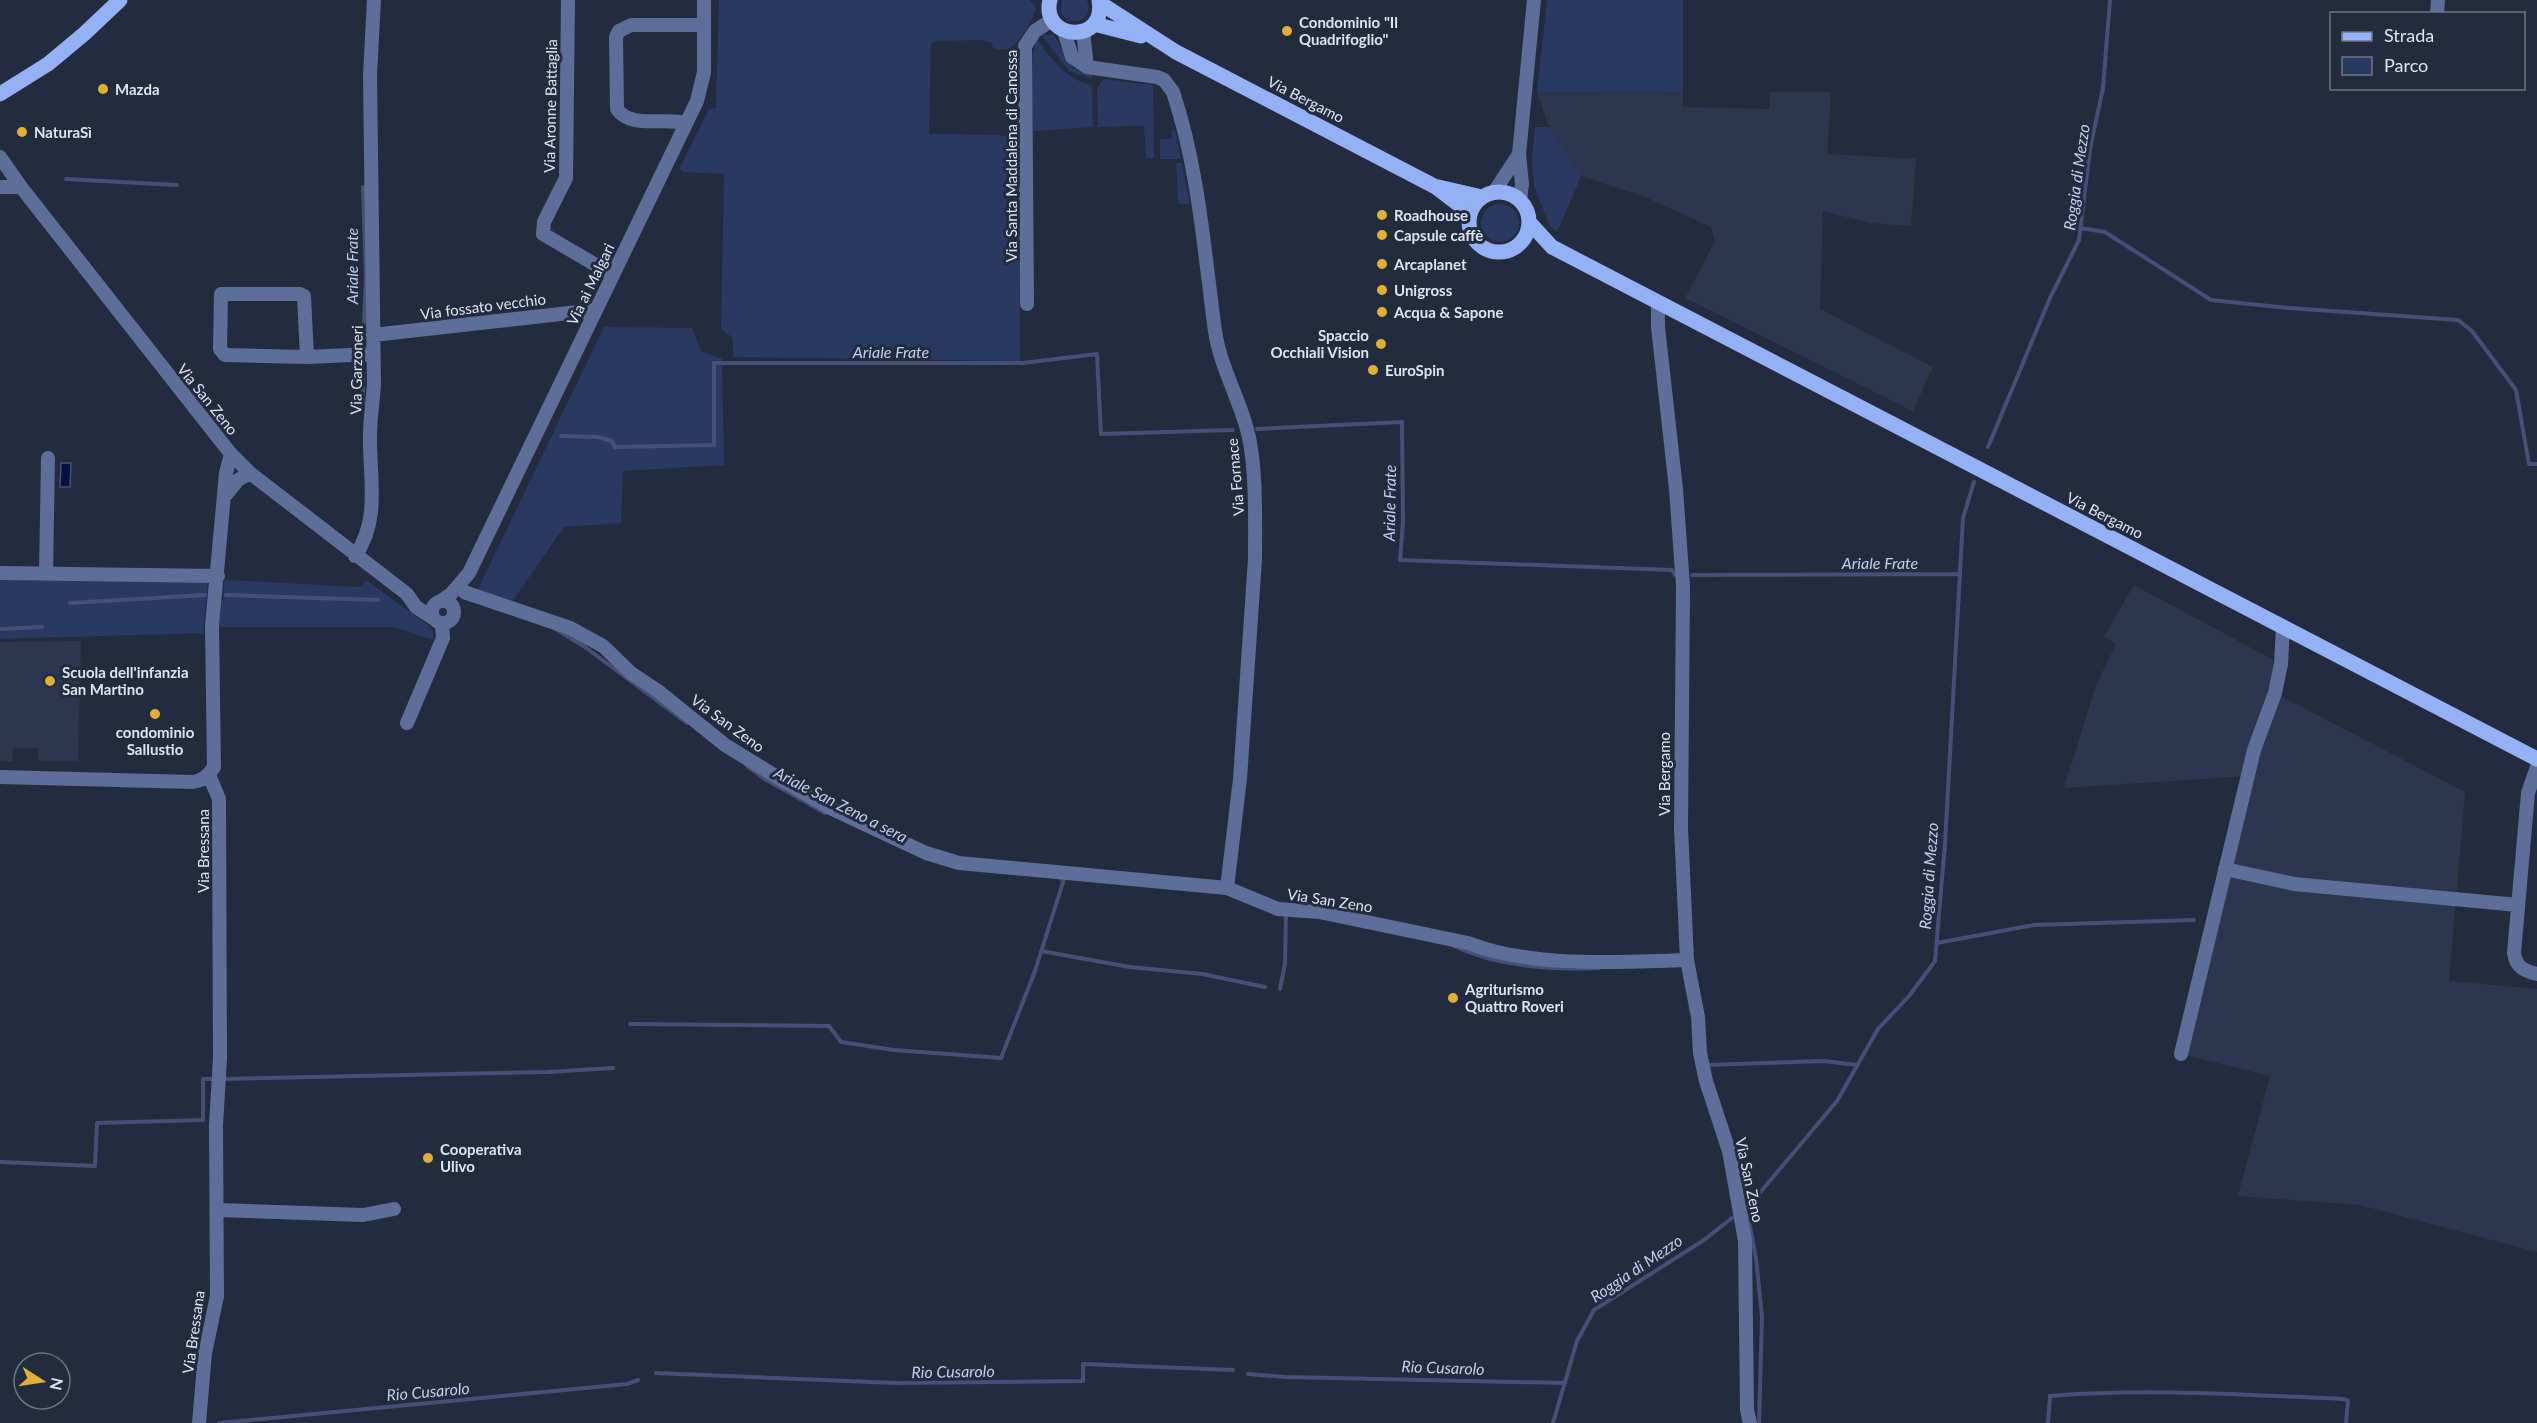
<svg xmlns="http://www.w3.org/2000/svg" width="2537" height="1423" viewBox="0 0 2537 1423" font-family="Lato,sans-serif">
	<rect width="100%" height="100%" fill="#232b3f"/>
	<path fill="#2c374f" d="M1683,91V107L1769,109L1770,92H1831L1827,154L1916,159L1911,226L1871,223L1823,211L1820,309L1933,367L1913,411L1685,298L1715,241L1711,227L1645,197L1581,176L1549,127L1537,92Z
		M2134,585L2281,664L2275,693L2465,792L2449,981L2537,989V1252L2360,1205L2238,1196L2270,1076L2181,1054L2247,776L2064,788L2096,685L2116,644L2104,636Z
		M81,641L78,761H38V748H13L12,761H0V642Z"/>
	<path fill="#2a3960" d="M719,0H1030L1036,9C1033,19 1018,46 1008,49C1004,50 997,49 993,48L992,43L982,40L934,41L931,44L929,134L999,135L1010,137L1018,146L1020,361L733,357V338L721,329L724,174L684,172L679,169L709,109L716,108Z
		M1062,0H1087C1090,9 1088,17 1079,21H1068L1061,13Z
		M1547,0H1683V91L1537,92Z
		M1041,34L1054,35L1073,68L1093,75L1091,78L1069,71Z
		M1037,39C1053,61 1065,79 1092,85L1093,127L1033,131C1033,109 1029,57 1037,39Z
		M1104,79L1153,85L1154,158H1146L1144,126L1098,127L1097,88Z
		M1535,127H1549L1581,176L1557,232L1550,226L1534,187L1532,159Z
		M1172,130H1175L1181,159H1160V139H1172Z
		M1176,163H1182L1190,204H1178Z
		M1481 223a19 19 0 1 1 38 0a19 19 0 1 1-38 0Z
		M604,327L692,328L701,351L722,359L724,465L623,471L621,523L564,527L511,603L478,589Z
		M0,580L208,582L203,633L0,639Z
		M225,580L361,587L366,580L428,625L433,632V640L394,627H219Z"/>
	<path fill="#051141" stroke="#465076" stroke-width="1.5" d="M61,463H71L70,487H60Z"/>
	<g fill="none" stroke-linecap="round" stroke-linejoin="round">
		<path stroke="#465076" stroke-width="4" d="M66,179L177,185
			M363,187L366,276L363,345
			M2081,228L2105,232L2211,300L2289,308L2458,320L2472,331L2516,390L2529,464H2537
			M363,364V403
			M1257,429L1402,422L1403,522L1400,560L1672,570L1675,575
			M561,436L598,437L612,441L615,447L714,445V363H1023L1097,354L1101,434L1233,430
			M1988,447L2050,298L2079,240L2090,149L2103,88L2110,0
			M1692,575L1960,574
			M226,595L378,600
			M70,603L205,595
			M554,628L585,647L687,723
			M0,629L42,627
			M747,766L763,778L825,813
			M1937,943L2034,925L2194,920
			M1454,946C1499,967 1550,970 1599,968
			M1041,951L1130,967L1202,974L1265,987
			M1280,989L1285,964L1286,914
			M630,1024L829,1026L841,1042L894,1050L1001,1058L1035,971L1064,879H1061
			M1707,1065L1824,1061L1857,1065
			M222,1079L548,1072L613,1068
			M0,1162L95,1166L97,1123L203,1120V1079H213
			M1745,1208L1753,1201L1837,1101L1878,1029L1909,996L1935,961L1945,844L1963,518L1974,482
			M1747,1212L1756,1258L1762,1317L1759,1423
			M656,1373L896,1383L1083,1381V1364L1233,1370
			M1248,1374L1286,1377L1565,1383
			M219,1423L627,1384L638,1380
			M1553,1423L1577,1341L1594,1310L1704,1240L1732,1218
			M2048,1423L2050,1396C2147,1388 2246,1395 2344,1399L2348,1401L2346,1423"/>
		<path stroke="#5d6f98" stroke-width="14" d="M568,0L566,178L544,222L543,234L613,275
			M2437,14L2438,0
			M1064,31L1072,57L1087,67L1157,77L1164,80L1173,92C1199,170 1204,251 1215,331C1220,365 1237,394 1246,426C1257,461 1255,522 1255,559L1240,779L1227,888
			M1083,31L1087,67
			M686,123C665,117 630,129 617,109L616,37L619,31L631,25H704
			M0,157L21,187L231,454L250,473L407,594L416,607L433,618
			M0,187H21
			M1494,192L1519,154
			M1520,200L1522,184L1519,154L1534,0
			M1658,302V327L1676,489L1683,586L1681,828L1687,960
			M1027,304L1025,46L1035,31L1052,20
			M373,335L596,310
			M307,357L304,296L300,294H221L220,349L225,355L307,357L373,354
			M224,497L238,480L250,473
			M355,556C381,519 369,477 370,435C370,418 373,401 374,384L370,75L374,0
			M0,573L218,576
			M46,573L48,458
			M464,592L570,628L603,646L631,673L658,691L725,745L782,780L830,808L926,853L959,863L1227,888L1278,909L1319,912L1468,943C1532,968 1620,962 1687,960L1698,1017L1700,1053L1706,1081L1729,1151L1745,1241L1747,1410L1750,1423
			M432 612a11 11 0 1 1 22 0a11 11 0 1 1-22 0Z
			M441,601L451,594L469,573L697,101L704,72V0
			M407,723L443,638L442,624
			M2537,767L2528,793L2514,953C2516,967 2524,971 2537,974
			M0,777L193,782C203,780 208,776 214,767L212,626L226,473L231,454
			M2225,869L2294,884L2518,905
			M2181,1054L2254,750L2275,693L2281,664L2283,627
			M217,1210L363,1215L394,1209
			M199,1423L205,1353L217,1296L216,1125L220,1058L219,799L209,775"/>
		<path stroke="#95b1f5" stroke-width="15" d="M1050,0C1040,40 1107,46 1099,0
			M1100,3L1176,52L1434,186L1482,197
			M1094,24L1141,36
			M0,94L48,64L84,34L120,0
			M1437,188L1470,213
			M1469 222a30 30 0 1 1 60 0a30 30 0 1 1-60 0Z
			M1530,223L1552,247L2537,759"/>
	</g>
	<g fill="#e0b034" stroke="#232b3f" stroke-width="2">
		<circle cx="1287" cy="31" r="6"/>
		<circle cx="103" cy="89" r="6"/>
		<circle cx="22" cy="132" r="6"/>
		<circle cx="1382" cy="215" r="6"/>
		<circle cx="1382" cy="235" r="6"/>
		<circle cx="1382" cy="264" r="6"/>
		<circle cx="1382" cy="290" r="6"/>
		<circle cx="1382" cy="312" r="6"/>
		<circle cx="1381" cy="344" r="6"/>
		<circle cx="1373" cy="370" r="6"/>
		<circle cx="50" cy="681" r="6"/>
		<circle cx="155" cy="714" r="6"/>
		<circle cx="1453" cy="998" r="6"/>
		<circle cx="428" cy="1158" r="6"/>
	</g>
	<g text-anchor="middle" dominant-baseline="central" stroke-width="6" stroke-linejoin="round" paint-order="stroke">
		<g font-size="15" font-weight="bold" fill="#dde3f1" stroke="#232b3f" text-anchor="start">
			<text x="1299" y="22">Condominio "Il<tspan x="1299" dy="17">Quadrifoglio"</tspan></text>
			<text x="115" y="89">Mazda</text>
			<text x="34" y="132">NaturaSì</text>
			<text x="1394" y="215">Roadhouse</text>
			<text x="1394" y="235">Capsule caffè</text>
			<text x="1394" y="264">Arcaplanet</text>
			<text x="1394" y="290">Unigross</text>
			<text x="1394" y="312">Acqua &amp; Sapone</text>
			<text x="1369" y="335" text-anchor="end">Spaccio<tspan x="1369" dy="17">Occhiali Vision</tspan></text>
			<text x="1385" y="370">EuroSpin</text>
			<text x="62" y="672">Scuola dell'infanzia<tspan x="62" dy="17">San Martino</tspan></text>
			<text x="155" y="732" text-anchor="middle">condominio<tspan x="155" dy="17">Sallustio</tspan></text>
			<text x="1465" y="989">Agriturismo<tspan x="1465" dy="17">Quattro Roveri</tspan></text>
			<text x="440" y="1149">Cooperativa<tspan x="440" dy="17">Ulivo</tspan></text>
		</g>
		<g font-size="15" fill="#dde3f1" stroke="#232b3f">
			<text transform="translate(1306 99) rotate(27)">Via Bergamo</text>
			<text transform="translate(550 106) rotate(-89)">Via Aronne Battaglia</text>
			<text transform="translate(1011 156) rotate(-90)">Via Santa Maddalena di Canossa</text>
			<text transform="translate(590 284) rotate(-64)">Via ai Malgari</text>
			<text transform="translate(483 306) rotate(-7)">Via fossato vecchio</text>
			<text transform="translate(356 370) rotate(-89)">Via Garzoneri</text>
			<text transform="translate(208 399) rotate(51)">Via San Zeno</text>
			<text transform="translate(1235 477) rotate(-95)">Via Fornace</text>
			<text transform="translate(2105 515) rotate(27)">Via Bergamo</text>
			<text transform="translate(728 723) rotate(36)">Via San Zeno</text>
			<text transform="translate(1664 774) rotate(-90)">Via Bergamo</text>
			<text transform="translate(203 851) rotate(-90)">Via Bressana</text>
			<text transform="translate(1330 900) rotate(9)">Via San Zeno</text>
			<text transform="translate(1750 1180) rotate(78)">Via San Zeno</text>
			<text transform="translate(193 1332) rotate(-82)">Via Bressana</text>
		</g>
		<g font-size="16" font-style="italic" fill="#c0ceef" stroke="#232b3f">
			<text transform="translate(2076 177) rotate(-82)">Roggia di Mezzo</text>
			<text transform="translate(351 266) rotate(-90)">Ariale Frate</text>
			<text x="891" y="351">Ariale Frate</text>
			<text transform="translate(1389 503) rotate(-89)">Ariale Frate</text>
			<text x="1880" y="562">Ariale Frate</text>
			<text transform="translate(841 804) rotate(27)">Ariale San Zeno a sera</text>
			<text transform="translate(1928 876) rotate(-86)">Roggia di Mezzo</text>
			<text transform="translate(1636 1268) rotate(-34)">Roggia di Mezzo</text>
			<text transform="translate(1443 1367) rotate(2)">Rio Cusarolo</text>
			<text transform="translate(953 1371) rotate(-1)">Rio Cusarolo</text>
			<text transform="translate(428 1391) rotate(-5)">Rio Cusarolo</text>
		</g>
	</g>
	<rect x="2330" y="12" width="195" height="78" fill="#232b3f" stroke="#6d7586" stroke-width="1.5"/>
	<rect x="2342" y="32" width="30" height="9" fill="#95b1f5" stroke="#6d7586" stroke-width="1.5"/>
	<text x="2384" y="42" font-size="18" fill="#dde3f1">Strada</text>
	<rect x="2342" y="57" width="30" height="18" fill="#2a3960" stroke="#6d7586" stroke-width="1.5"/>
	<text x="2384" y="72" font-size="18" fill="#dde3f1">Parco</text>
	<g transform="translate(42 1381) rotate(102)"><circle r="28" fill="#232b3f" stroke="#6d7586" stroke-width="1.5"/>
	<path d="M0-4.5L10 22L0 15L-10 22Z" fill="#e0b034"/>
	<text y="-9" font-size="16" font-weight="bold" text-anchor="middle" fill="#dde3f1">N</text>
	</g>
</svg>
